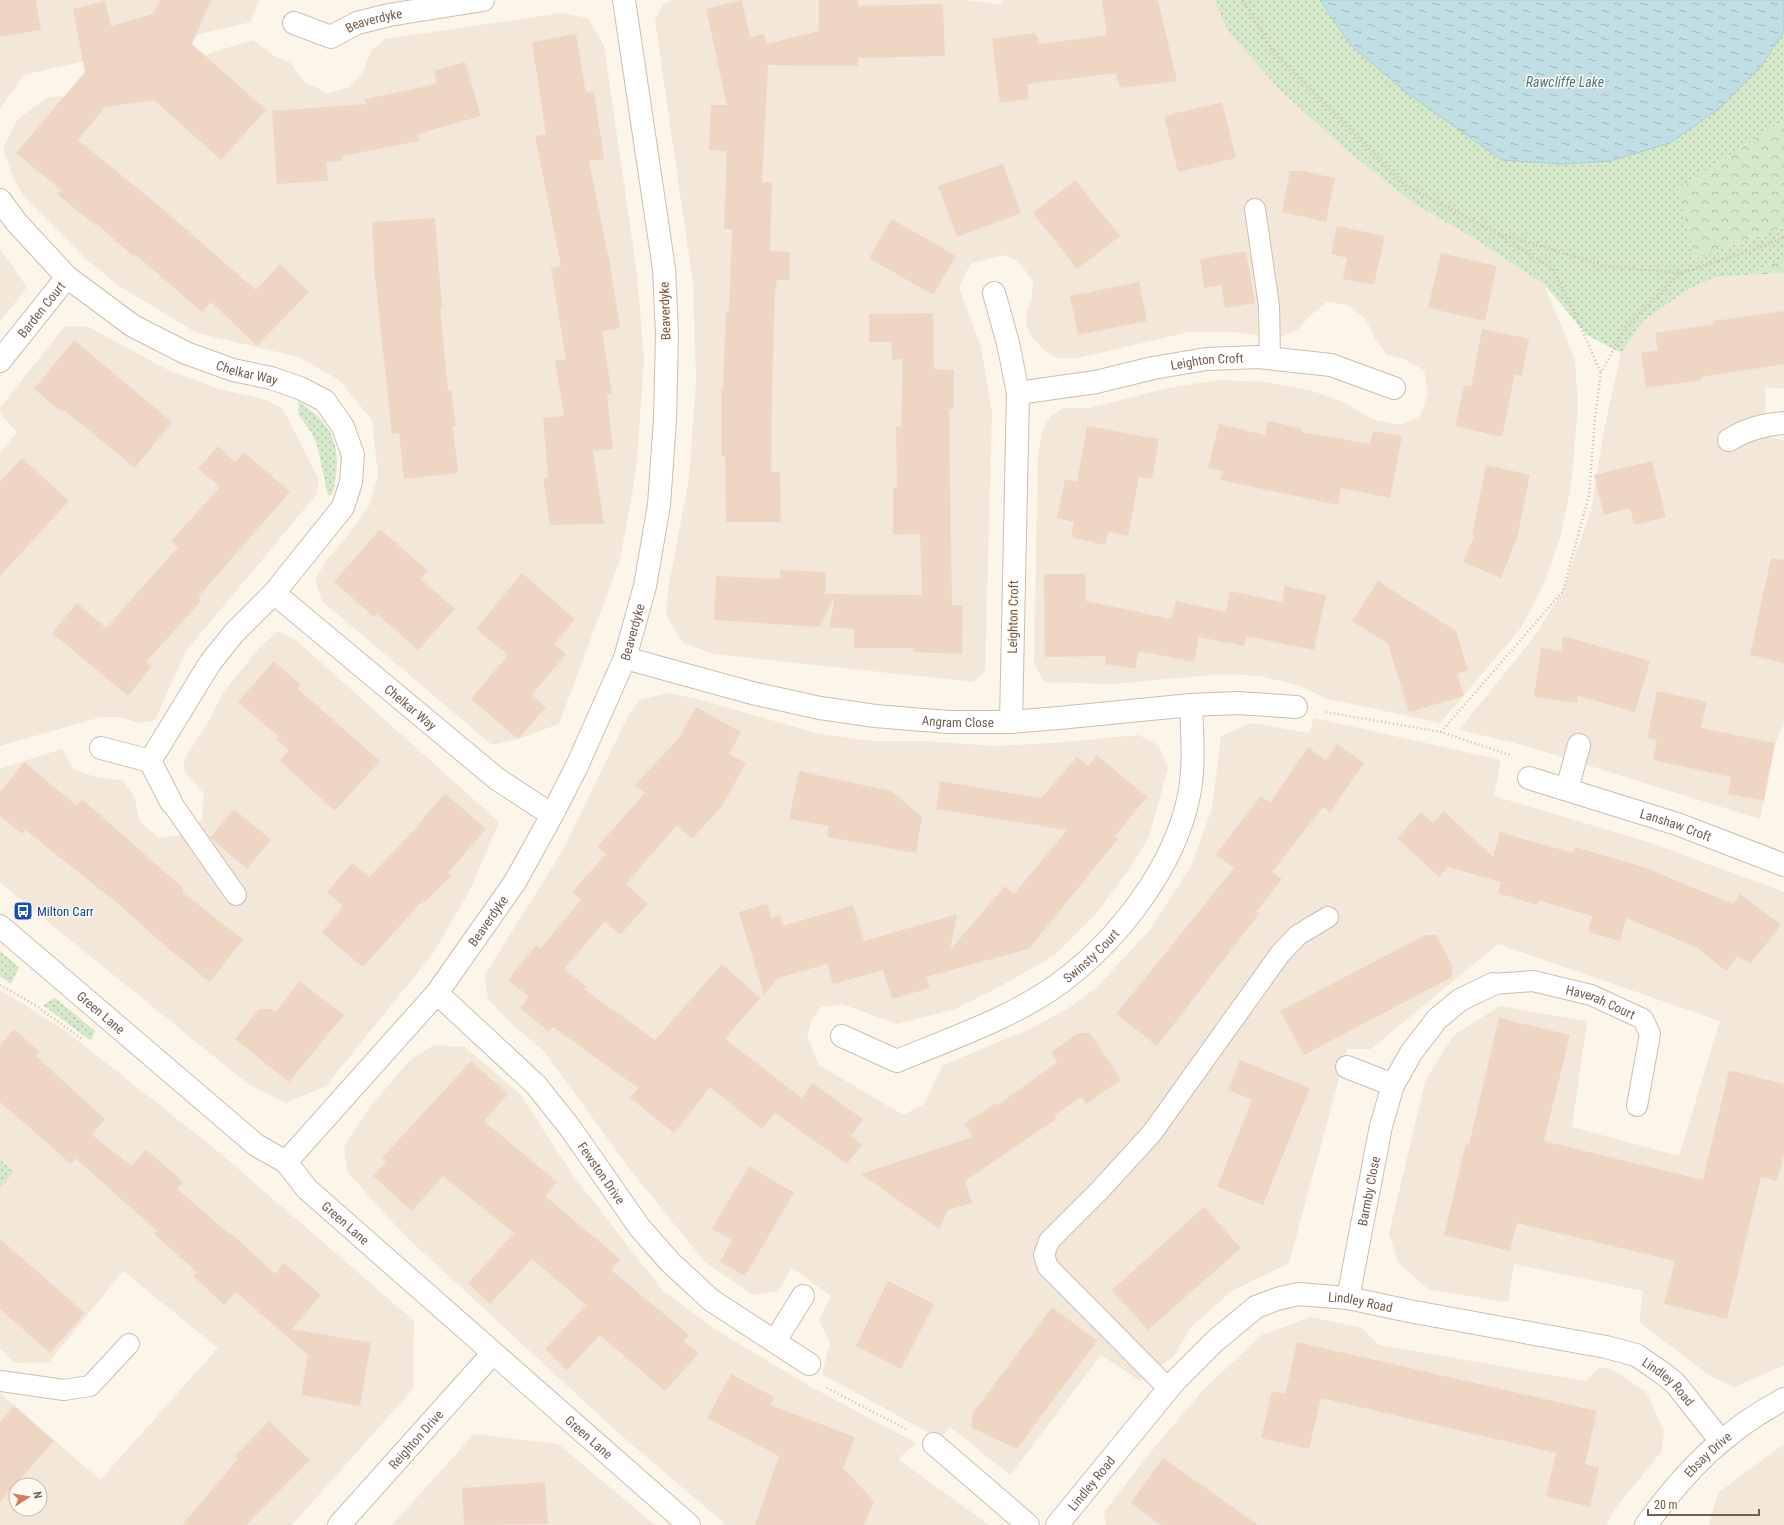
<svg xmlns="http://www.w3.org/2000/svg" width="1784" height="1525" viewBox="0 0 1784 1525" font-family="'Roboto Condensed',sans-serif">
	<defs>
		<pattern id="grass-dots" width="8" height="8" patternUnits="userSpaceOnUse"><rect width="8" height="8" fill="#d5e8c9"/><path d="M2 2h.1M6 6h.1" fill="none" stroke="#b1bfa6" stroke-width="1.8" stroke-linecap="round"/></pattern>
		<pattern id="forest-crowns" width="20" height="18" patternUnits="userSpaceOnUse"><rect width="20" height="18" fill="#d5e8c9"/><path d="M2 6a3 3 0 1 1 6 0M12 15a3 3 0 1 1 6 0" fill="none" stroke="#b1bfa6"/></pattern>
		<pattern id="water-ripples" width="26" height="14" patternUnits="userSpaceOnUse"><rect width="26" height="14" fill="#c0dee4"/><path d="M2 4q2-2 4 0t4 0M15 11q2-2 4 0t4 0" fill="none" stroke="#a1b7bb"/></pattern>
	</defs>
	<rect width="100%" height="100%" fill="#fbf5ea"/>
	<path fill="#f2e7d9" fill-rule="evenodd" d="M0,0H259L251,22L24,75L0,108Z
		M676,0H967L999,4L1003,0H1214L1229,32L1279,89L1345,149L1415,204L1475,239L1544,284L1575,360L1578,407L1571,487L1560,538L1545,581L1521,628L1440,723L1325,698L1299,685L1259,676L1225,674L1112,684L1044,682L1034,663L1038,456L1042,431L1050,417L1063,408H1090L1168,388L1218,380L1264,382L1313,391L1345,403L1372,419L1400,425L1420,416L1428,393L1424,370L1404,359L1387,355L1375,339L1366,320L1349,305L1327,302L1311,315L1297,330L1279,338L1232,332H1189L1078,358H1057L1045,351L1033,338L1027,327L1026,315L1032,297L1033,281L1018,261L1004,255L970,264L959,288L981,347L992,413L985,671L973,682L714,654L683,643L666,615L668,590L689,478L696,382L693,284L655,20L664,3Z
		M561,13L588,18L604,46L637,273L644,360L636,472L620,560L559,724L518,739L492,745L322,601L315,580L326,561L346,538L370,504L378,475L372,420L339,380L299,357L197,333L119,286L86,259L24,197L13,177L3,149L17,120L47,97L72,96L253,40L273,55L290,63L303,81L327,93L348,88L363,72L371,51L385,39Z
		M0,249L27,287L0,322Z
		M1784,273V389L1765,387L1766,437L1784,440V724L1775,743L1760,819L1523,745L1459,730L1533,638L1563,591L1591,510L1604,430L1621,353L1642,322L1687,290L1715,277Z
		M87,326L170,371L216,388L266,400L283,409L319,480L316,495L186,651L155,720L139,723L119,717H101L0,746V453L17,432L0,413V408L64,327Z
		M278,631L297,641L499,822L471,888L434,952L326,1086L286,1103L248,1084L0,883V770L2,768L62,749L73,769L95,777L122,780L134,796L140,822L159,838L181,835L202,820L204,794L183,769L186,756L208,723L223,693L260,647Z
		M668,693L697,699L820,734L873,741H922L996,746L1052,743L1139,735L1159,746L1168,768L1149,837L1128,871L1097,913L1055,955L999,987L955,1009L897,1024L842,1004L821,1007L812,1020L807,1036L819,1065L903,1115L924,1104L943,1065L1028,1030L1069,1008L1096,988L1149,931L1191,866L1212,809L1221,736L1251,723L1309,733L1314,718L1501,760L1494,796L1651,843L1784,892V1365L1734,1387L1710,1376L1639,1322L1643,1291L1514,1264L1508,1302L1429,1290L1398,1262L1389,1233L1426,1079L1454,1035L1500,1006L1587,1021L1572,1127L1679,1156L1720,1021L1498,944L1371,1049H1347L1289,1263L1232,1291L1192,1326L1173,1357L1140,1381L1101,1355L1010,1475L950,1427L940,1439L822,1374L830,1343L819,1320L831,1296L792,1268L778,1291L753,1295L705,1262L632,1172L543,1050L515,1027L488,999L484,976L563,850L629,714L640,700Z
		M0,990L66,1031L220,1153L414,1321L413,1389L292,1525H0V1393L100,1480L218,1348L123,1271L49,1362L15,1363L0,1349V1188L14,1172L0,1160ZM16,1485H40V1509H16Z
		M434,1045L465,1047L520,1094L572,1174L663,1291L716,1330L813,1388L916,1443L898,1459L989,1525H726L615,1430L414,1244L381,1210L347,1171L344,1147L366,1112L410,1060Z
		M1311,1317L1362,1328L1379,1345L1586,1381L1600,1367L1613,1370L1646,1392L1664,1431L1662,1451L1614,1510L1607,1525H1106L1104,1512L1158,1443L1204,1389L1262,1335Z
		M474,1434L558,1444L655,1525H392Z
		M1784,1444V1525H1709L1718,1493Z"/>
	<path fill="url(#grass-dots)" d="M1214,0H1320L1349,43L1403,90L1502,160L1562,164L1670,143L1721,107L1762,65L1784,31V120L1678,189L1694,259L1784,227V257L1749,275L1715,277L1687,290L1642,322L1621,353L1587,335L1544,284L1475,239L1415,204L1345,149L1279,89L1229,32Z
		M299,402C337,426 343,452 332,495H328L317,445L311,432L298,414Z
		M0,951L19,967L11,984L0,976Z
		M55,998L95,1031L91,1041L43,1005Z
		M0,1160L14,1172L0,1188Z"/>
	<path fill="url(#forest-crowns)" d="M1784,120V227L1694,259L1678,189Z
		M1784,257V273L1749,275Z"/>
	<path fill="url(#water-ripples)" stroke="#a6cdd5" d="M1320,0H1784V31L1762,65L1721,107L1670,143L1610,161L1562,164L1502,160L1403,90L1349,43Z"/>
	<path fill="#efd6c4" d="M0,0H36L41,30L0,37Z
		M160,0H211L192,44L266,110L221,160L154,100L105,107L78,140L157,204L256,290L280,264L309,292L257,346L211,302L202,312L136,255L134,257L97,224L96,226L57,194L61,190L16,153L85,72L73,9L105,1L111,26L153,14Z
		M742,0L750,37L764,34L766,44L819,31V0H858V6L943,4L945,56L858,58V66L768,65L762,182H772L770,251L790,252L789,280H777L775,292L772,391L771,472H780L781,522H726L725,456H721V389H723L726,311H729L732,229H724L727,151L709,150L711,105H727L706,9Z
		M1102,0H1158L1177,81L1120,88L1116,73L1027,84L1029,99L1000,103L992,39L1035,33L1040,44L1107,35Z
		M576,34L586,93L594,92L604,159L589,161L609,259L620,328L602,331L612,394L607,395L613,449L593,451L604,524L550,525L543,478L548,477L543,418L564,416L555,361L566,359L551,268L561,266L535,136L546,134L532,42Z
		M465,62L481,116L418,134L419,141L342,156V161L326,162L328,181L277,184L272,111L366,104L365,99L437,84L434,71Z
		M1222,102L1236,158L1178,172L1164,116Z
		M1003,164L1021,213L957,237L938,186Z
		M1290,171H1303L1335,178L1326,222L1282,212Z
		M1075,180L1120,236L1077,269L1033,213Z
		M435,218L442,309L440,310L448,390L451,389L456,426H453L458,473L404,479L399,433L392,434L375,277L372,222Z
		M892,219L956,256L933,295L869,258Z
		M1337,226L1385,236L1374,285L1343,279L1347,258L1331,254Z
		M1246,251L1255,303L1225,308L1221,285L1204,288L1200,259Z
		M1441,253L1497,266L1485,321L1428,308Z
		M1139,282L1147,321L1078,335L1070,296Z
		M1784,311V364L1701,377L1702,380L1646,388L1641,353L1658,350L1655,333L1714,324V321Z
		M933,313L934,369L954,370L953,409H949L952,605H963L962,654L913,652V648H854V629L829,627L835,596L819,627L714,620L716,576L780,579V570L826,572L825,594L922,595L920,534L893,535V488H897L896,427H901L903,359L892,360L891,342H869V314Z
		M1482,329L1529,339L1522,376L1515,374L1502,437L1455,426L1464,385L1471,387Z
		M74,340L172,422L135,468L64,410L62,412L34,389Z
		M1268,421L1301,428V432L1370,444L1373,431L1402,436L1390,498L1341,488L1338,505L1220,480L1223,471L1208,468L1219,424L1265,435Z
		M1087,426L1159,439L1152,479L1139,477L1128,536L1108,532L1105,545L1071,537L1074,522L1057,518L1065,479L1077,482Z
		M218,446L235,462L244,452L290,492L198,597L201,601L146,662L152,666L128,696L52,633L77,603L106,628L178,547L171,541L220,487L198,469Z
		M22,458L69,501L0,576V482Z
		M1652,461L1666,517L1634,525L1630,508L1604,515L1594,475Z
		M1486,465L1530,475L1517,538L1501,578L1463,562L1474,536L1472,535Z
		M380,529L428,571L421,579L455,609L418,650L377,614L374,617L334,582Z
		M1771,558L1784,560V663L1750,655Z
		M522,573L575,619L554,644L566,654L532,695L546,707L518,739L471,699L508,655L476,629Z
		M1044,574H1085L1086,601L1171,619L1176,601L1226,612L1230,591L1282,602L1285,586L1326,595L1314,650L1246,636L1244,646L1199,637L1194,662L1139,651L1135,669L1105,664L1106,656L1045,657Z
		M1378,581L1456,631L1468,670L1457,674L1464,696L1409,712L1388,644L1352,621Z
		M1563,636L1650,661L1635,712L1578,696L1577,703L1534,697L1541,648L1561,651Z
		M274,661L301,685L298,689L380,761L335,811L280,761L289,750L277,740L279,737L238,702Z
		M1657,691L1707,702L1701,728L1775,743L1764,801L1728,794L1731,777L1653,760L1657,740L1647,738Z
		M696,707L741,732L729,754L746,763L722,806L692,839L677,825L626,884L648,904L620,935L605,921L564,969L586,986L584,989L655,1040L722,964L760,998L725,1039L802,1098L812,1083L863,1119L851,1136L862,1145L847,1164L775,1113L762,1129L710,1087L674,1133L630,1098L638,1088L553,1027L549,1032L520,1008L529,997L508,980L536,945L540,949L581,900L572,892L606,854L597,847L645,793L635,785L679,738Z
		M1337,744L1364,763L1330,812L1323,807L1272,872L1282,879L1256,912L1259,914L1157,1046L1116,1014L1234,868L1216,854L1261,796L1270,803L1308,747L1326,761Z
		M1097,755L1147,797L1115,836L1118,839L1031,946L1032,948L926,977L930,988L892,999L883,970L833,984L827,964L778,978L764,995L739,912L767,904L771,918L780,915L783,926L853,905L864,941L957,914L950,950L1005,886L1014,894L1067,830L936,809L940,781L1041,798L1077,757L1088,766Z
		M24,762L77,806L82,799L183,888V893L243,939L210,982L171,951L116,902L25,830L22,834L0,816V792Z
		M799,771L891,791L922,817L916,853L827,837L829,826L789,819Z
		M445,793L486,829L448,873L451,876L425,902L423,900L363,967L322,933L343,906L327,892L352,863L369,877L420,824L419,823Z
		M234,809L271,840L247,869L210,838Z
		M1444,811L1493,857L1500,832L1573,853L1575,847L1646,868L1733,904L1740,894L1781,925L1751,963L1737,957L1726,971L1696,947L1626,918L1620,941L1588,932L1592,916L1538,900L1537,905L1498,893L1501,882L1448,867L1439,877L1397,838L1421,812L1433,823Z
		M1425,935H1436L1452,965V977L1304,1055L1280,1011Z
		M300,981L344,1015L289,1082L235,1039L259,1009H271L275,1012Z
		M1499,1018L1570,1035L1544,1141L1703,1180L1729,1070L1784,1084V1154L1777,1181L1761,1177L1727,1319L1664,1304L1675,1261L1517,1223L1510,1251L1444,1235L1466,1143L1469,1144Z
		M14,1029L40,1052L36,1056L105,1119L92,1135L132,1166L146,1149L183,1182L177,1189L231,1235L232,1234L275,1274L284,1263L321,1295L292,1329L371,1343L360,1406L301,1395L308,1355L236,1292L224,1305L193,1276L197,1272L154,1234L157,1231L75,1158L71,1164L0,1102V1045Z
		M1078,1033H1090L1121,1080L1086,1104L1081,1097L1054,1116L1056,1119L965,1181L972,1203L948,1210L939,1229L861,1174L973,1137L964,1124L996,1103L998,1105L1057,1062L1051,1052Z
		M1240,1060L1310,1088L1263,1205L1217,1187L1252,1100L1228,1090Z
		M471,1061L508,1094L484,1121L557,1182L545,1196L620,1259L611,1270L689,1335L683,1342L699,1353L665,1391L600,1335L567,1370L545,1349L586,1305L532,1259L490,1304L468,1283L514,1233L443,1176L412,1211L373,1176L386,1162L382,1158Z
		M749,1166L794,1193L745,1276L720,1262L732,1240L712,1229Z
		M1204,1207L1241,1248L1148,1330L1112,1290Z
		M0,1239L85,1313L50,1353L0,1309Z
		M888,1281L934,1304L901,1369L856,1346Z
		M1052,1307L1097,1341L1017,1449L972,1428V1414Z
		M1297,1342L1597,1411L1585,1464L1599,1467L1590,1507L1546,1496L1556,1453L1321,1398L1309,1449L1261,1438L1272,1391L1285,1394Z
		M731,1374L774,1397L770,1405L855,1437L843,1468L874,1501L864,1525H755L779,1456L707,1418Z
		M14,1406L54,1441L0,1502V1422Z
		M269,1421L310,1460L246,1525H182L238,1459L235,1456Z
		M1163,1458L1258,1525H1161L1131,1503Z
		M545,1482L548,1524L464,1525L462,1488Z"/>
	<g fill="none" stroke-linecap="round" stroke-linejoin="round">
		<g stroke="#cdbeb1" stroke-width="22">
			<g id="service">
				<path d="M1255,209L1269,306L1270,358"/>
				<path d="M171,802L236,895"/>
				<path id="s1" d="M1493,984L1533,981L1591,995L1643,1019L1650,1034L1637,1106"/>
				<path d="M0,1381L64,1390L90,1386L129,1344"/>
				<path d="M1169,1389L1048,1267L1044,1255L1049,1241L1100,1190L1152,1133L1280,954L1298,935L1328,917"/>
			</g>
		</g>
		<g stroke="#cdbeb1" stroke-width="24">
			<g id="minor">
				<path id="s2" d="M294,23L331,37L357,23L389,15L483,0"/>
				<path id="s3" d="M0,200L17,223L67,277L133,326L186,353L233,370L271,378L300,388L325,401L343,427L353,455L351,482L343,507L274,593L234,633L210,663L150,761L101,748"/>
				<path d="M994,293L1008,343L1018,393L1011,722"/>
				<path id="s4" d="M0,361L67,277"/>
				<path id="s5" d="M1018,393L1096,382L1153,368L1206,359L1258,357L1331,365L1394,388"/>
				<path d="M1729,440C1747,429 1763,425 1784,423"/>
				<path id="s6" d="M274,593L497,779L552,815"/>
				<path id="s7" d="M625,658L752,693L820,708L875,716L948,722H1011L1059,718L1191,705L1238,703L1296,707"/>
				<path d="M150,761L171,802"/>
				<path id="s8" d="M1529,778L1677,824L1784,865"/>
				<path d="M1567,789L1579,745"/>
				<path id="s9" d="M437,993L536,1085L571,1129L640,1228L670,1262L711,1300L809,1364"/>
				<path id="s10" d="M842,1036L897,1061C952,1038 1012,1018 1060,983C1118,940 1175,867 1189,795C1195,765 1192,734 1191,705"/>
				<path d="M1347,1067L1393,1085"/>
				<path id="s11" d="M286,1162L437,993L515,882L552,815L577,766L625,658L645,586L659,505L665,419L667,334L664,269L624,0"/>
				<path id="s12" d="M1348,1298L1381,1126L1393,1085L1411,1053L1437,1019L1460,1000L1493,984"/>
				<path d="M775,1341L803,1296"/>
				<path d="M934,1444L1028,1525"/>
				<path id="s13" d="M339,1525L493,1353"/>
				<path id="s14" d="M1057,1525L1174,1382L1215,1341L1256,1307L1277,1299L1298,1294L1348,1298L1409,1311L1606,1347L1636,1355L1661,1372L1675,1383L1720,1440"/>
				<path id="s15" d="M1646,1525C1685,1471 1724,1431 1784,1399"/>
			</g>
		</g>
		<g stroke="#cdbeb1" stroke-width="24">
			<g id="tertiary">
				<path id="s16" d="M0,926L256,1145L286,1162L307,1189L689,1525"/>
			</g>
		</g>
		<path stroke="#d4b9a6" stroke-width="2.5" stroke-dasharray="1 3" stroke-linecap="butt" d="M1243,0L1275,54L1406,186L1495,232L1605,266L1680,273L1753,250L1784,237
			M1499,235L1553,269L1573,310L1601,373
			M1326,712L1441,732L1510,755
			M1441,732L1563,591L1589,495L1595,417L1601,373L1625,328L1680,273
			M0,985L35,1005L82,1039
			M827,1388L908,1430"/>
		<use href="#service" stroke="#fff" stroke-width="20"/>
		<use href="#minor" stroke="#fff" stroke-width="22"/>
		<use href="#tertiary" stroke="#fff" stroke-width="22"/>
	</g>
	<defs>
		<g id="bus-square" transform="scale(1)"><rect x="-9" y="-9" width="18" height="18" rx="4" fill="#1a4fb4" stroke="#fef9f1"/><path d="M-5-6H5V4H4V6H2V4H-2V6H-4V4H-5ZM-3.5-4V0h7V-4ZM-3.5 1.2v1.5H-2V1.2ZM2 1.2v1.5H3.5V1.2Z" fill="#fff"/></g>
	</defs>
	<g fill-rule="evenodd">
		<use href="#bus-square" x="23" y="911"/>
	</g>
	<g text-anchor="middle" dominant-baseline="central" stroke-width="3" stroke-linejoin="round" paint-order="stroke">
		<g font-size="13" fill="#755d4f" stroke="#fef9f1">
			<text stroke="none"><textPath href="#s2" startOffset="86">Beaverdyke</textPath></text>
			<text stroke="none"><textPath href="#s4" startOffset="66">Barden Court</textPath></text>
			<text transform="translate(665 311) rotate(-92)">Beaverdyke</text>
			<text stroke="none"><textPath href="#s5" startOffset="192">Leighton Croft</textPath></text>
			<text stroke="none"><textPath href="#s3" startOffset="308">Chelkar Way</textPath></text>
			<text transform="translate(1013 617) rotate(-89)">Leighton Croft</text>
			<text stroke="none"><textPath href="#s11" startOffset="639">Beaverdyke</textPath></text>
			<text stroke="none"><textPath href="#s6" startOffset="178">Chelkar Way</textPath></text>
			<text stroke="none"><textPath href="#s7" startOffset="340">Angram Close</textPath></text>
			<text stroke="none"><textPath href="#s8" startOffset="154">Lanshaw Croft</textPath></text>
			<text stroke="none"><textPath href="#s11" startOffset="315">Beaverdyke</textPath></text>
			<text stroke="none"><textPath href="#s10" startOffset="283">Swinsty Court</textPath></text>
			<text stroke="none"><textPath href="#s1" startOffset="111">Haverah Court</textPath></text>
			<text stroke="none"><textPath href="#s16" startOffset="133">Green Lane</textPath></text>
			<text stroke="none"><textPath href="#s9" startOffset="245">Fewston Drive</textPath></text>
			<text stroke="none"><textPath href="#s12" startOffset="109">Barmby Close</textPath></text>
			<text stroke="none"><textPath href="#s16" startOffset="457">Green Lane</textPath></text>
			<text stroke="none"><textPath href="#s14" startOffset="403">Lindley Road</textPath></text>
			<text stroke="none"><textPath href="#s14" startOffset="726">Lindley Road</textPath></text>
			<text stroke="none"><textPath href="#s16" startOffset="781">Green Lane</textPath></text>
			<text stroke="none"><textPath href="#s13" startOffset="115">Reighton Drive</textPath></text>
			<text stroke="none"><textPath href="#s15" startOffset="94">Ebsay Drive</textPath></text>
			<text stroke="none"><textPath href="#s14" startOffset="54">Lindley Road</textPath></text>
		</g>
		<g font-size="13" fill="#164399" stroke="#fef9f1" text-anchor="start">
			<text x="37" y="911">Milton Carr</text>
		</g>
		<g font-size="14" font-style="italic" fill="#4a7a86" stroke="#fef9f1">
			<text x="1565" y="82">Rawcliffe Lake</text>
		</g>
	</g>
	<g transform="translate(28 1497) rotate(78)"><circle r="19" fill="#fef9f1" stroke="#c7bbb0"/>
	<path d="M0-3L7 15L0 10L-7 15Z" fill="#dc7959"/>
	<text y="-6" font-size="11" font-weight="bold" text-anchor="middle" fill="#755d4f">N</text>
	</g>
	<path d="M1648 1509v6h111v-6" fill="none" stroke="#755d4f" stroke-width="2"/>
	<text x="1654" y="1509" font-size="12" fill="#755d4f" stroke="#fef9f1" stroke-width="3" paint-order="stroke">20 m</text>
</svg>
